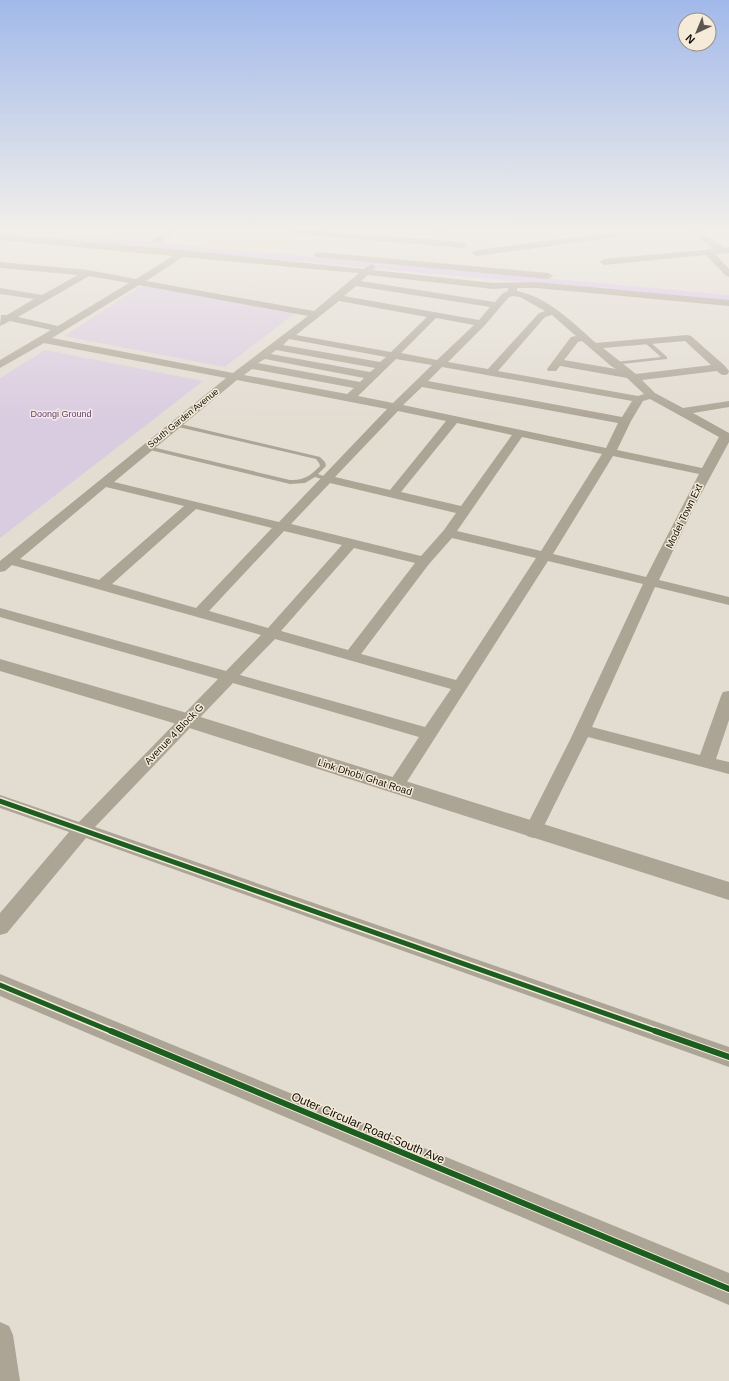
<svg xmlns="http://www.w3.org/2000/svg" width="729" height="1381" viewBox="0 0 729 1381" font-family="Arial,sans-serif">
	<rect width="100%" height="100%" fill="#e2dcd1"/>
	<path fill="#d9cbe0" d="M143,285L295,313L225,367L64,336Z
		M45,350L203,381L0,538V378Z"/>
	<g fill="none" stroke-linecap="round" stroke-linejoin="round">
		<path fill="#d8c0ee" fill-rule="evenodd" d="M0,231H27L729,295V301L0,234Z"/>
		<path fill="#aca596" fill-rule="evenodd" d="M645,341H649L667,357V359L613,365V363L615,362L661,357L645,343Z
			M176,423L320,457L325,462L326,466L318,474L331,479L328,481L315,477L305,483L290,484L146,449L145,448L148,446L290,480C304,481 311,475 320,466L319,463L316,459L174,426L173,425Z"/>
		<path fill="#aca596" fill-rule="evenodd" d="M165,231H174L159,243H153L152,241L153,239Z
			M290,231H320L463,242L467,245L463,248L294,234Z
			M434,231H444L440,234Z
			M689,231H698L725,248L729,247V253L715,254L729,269V277L726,276L706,255L604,265L600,262L604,259L714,249Z
			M614,232L618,235L617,237L476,256L472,253L476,250Z
			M0,234L183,250L364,269L371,264L376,267L373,270L493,283L536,282L729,300V306L536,288H517V291C548,297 573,323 596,343L687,335L691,336L724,365L729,371L728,374C723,376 721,375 717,371L642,380L655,393L683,408L729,401V407L693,413L729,433V442L694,507L659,580L729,597V605L655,587L592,727L700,755L721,696L723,692L729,691V720L716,759L729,762V774L588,737L539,836L533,838L527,836L524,831L570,740L643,584L548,561L401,791L395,793L389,791L386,787L419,737L233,683L95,827L729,1047V1067L86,838L7,933L0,935V913L69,832L0,808V795L79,822L218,679L0,617V608L226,671L261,635L12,565L5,571L0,572V561L226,378L44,343L0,368V360L51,330L10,321L0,326L1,315H7L34,299L0,294V288L42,295L78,275L0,268V262L88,270L136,279L173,256L0,240ZM183,257L334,271L359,273L314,311L146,281ZM368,275L493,289L508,288V291L503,293L495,302L361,281ZM89,276L129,283L58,326L18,317ZM139,285L308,316L233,373L52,338ZM356,286L490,307L479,320L344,296ZM513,296L520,297L545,311L539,313L488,369L448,362L485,325L509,297ZM339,301L427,317L391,352L296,335ZM552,315L576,336L571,337L547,369L548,371H556L560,366L627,378L644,394L638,396L498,371L545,317ZM436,318L474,325L437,360L401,353ZM289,339L386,357L380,362L283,345ZM582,341L611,366L616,369L564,360L578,342ZM685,341L711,365L636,374L603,348ZM276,350L375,368L370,372L271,354ZM265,359L364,378L360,382L258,363ZM396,359L432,365L393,403L358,396ZM442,367L632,401L622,417L428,381ZM252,369L354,388L347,394L244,375ZM237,380L387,409L279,522L114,482ZM422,387L618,423L606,448L403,405ZM650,399L719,437L702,468L617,450L631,421L643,401ZM398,411L446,421L390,490L335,477ZM457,423L512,435L461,506L401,492ZM522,437L602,454L541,551L457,531ZM613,456L699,474L646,577L553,554ZM330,483L456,513L444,530L421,556L291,524ZM106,487L184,506L99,580L20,559ZM196,509L272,528L196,608L112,584ZM284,531L342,545L268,628L209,611ZM452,538L536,558L456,680L361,654L429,564ZM354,548L415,563L348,650L281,631ZM275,639L451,689L425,727L240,675Z
			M318,252L548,273L553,276L548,279L315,257L314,255L315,253Z
			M0,1322L9,1326L13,1335L20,1381H0Z"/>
		<path fill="#aca596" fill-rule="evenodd" d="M0,659L194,715L729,882V900L180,725L0,671Z
			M0,974L729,1273V1305L0,996Z"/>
		<g stroke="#f5ebd8" stroke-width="8">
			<path id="cycleway-far1" d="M0,801L658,1032
				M0,985L113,1032"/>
		</g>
		<g stroke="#f5ebd8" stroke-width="8">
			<path id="cycleway" d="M111,1031L729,1289
				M655,1031L729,1057"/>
		</g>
		<use href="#cycleway-far1" stroke="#1b5e20" stroke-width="5"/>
		<use href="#cycleway" stroke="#1b5e20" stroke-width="6"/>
	</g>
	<linearGradient id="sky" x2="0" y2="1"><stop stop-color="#a1b9ea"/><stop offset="0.54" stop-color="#f2efea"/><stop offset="1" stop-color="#f2efea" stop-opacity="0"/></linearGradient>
	<rect width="729" height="424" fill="url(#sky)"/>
	<g text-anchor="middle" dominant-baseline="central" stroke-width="3" stroke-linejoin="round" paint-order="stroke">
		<g font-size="9" fill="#643b8c" stroke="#f5ebd8">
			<text x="61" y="414">Doongi Ground</text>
		</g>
		<g font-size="9" fill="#110d07" stroke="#f5ebd8">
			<text transform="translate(183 418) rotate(-39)">South Garden Avenue</text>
		</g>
		<g font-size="10" fill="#110d07" stroke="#f5ebd8">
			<text transform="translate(684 516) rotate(-64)">Model Town Ext</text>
			<text transform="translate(174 734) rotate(-46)">Avenue 4 Block G</text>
			<text transform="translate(365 777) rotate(18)">Link Dhobi Ghat Road</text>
		</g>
		<g font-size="12" fill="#110d07" stroke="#f5ebd8">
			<text transform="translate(368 1128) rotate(23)">Outer Circular Road-South Ave</text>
		</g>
	</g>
	<g transform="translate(697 32) rotate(224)"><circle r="19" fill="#f5ebd8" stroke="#9a9284"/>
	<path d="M0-3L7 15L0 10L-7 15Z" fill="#5a554e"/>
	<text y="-6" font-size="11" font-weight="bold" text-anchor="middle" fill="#110d07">N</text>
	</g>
</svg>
